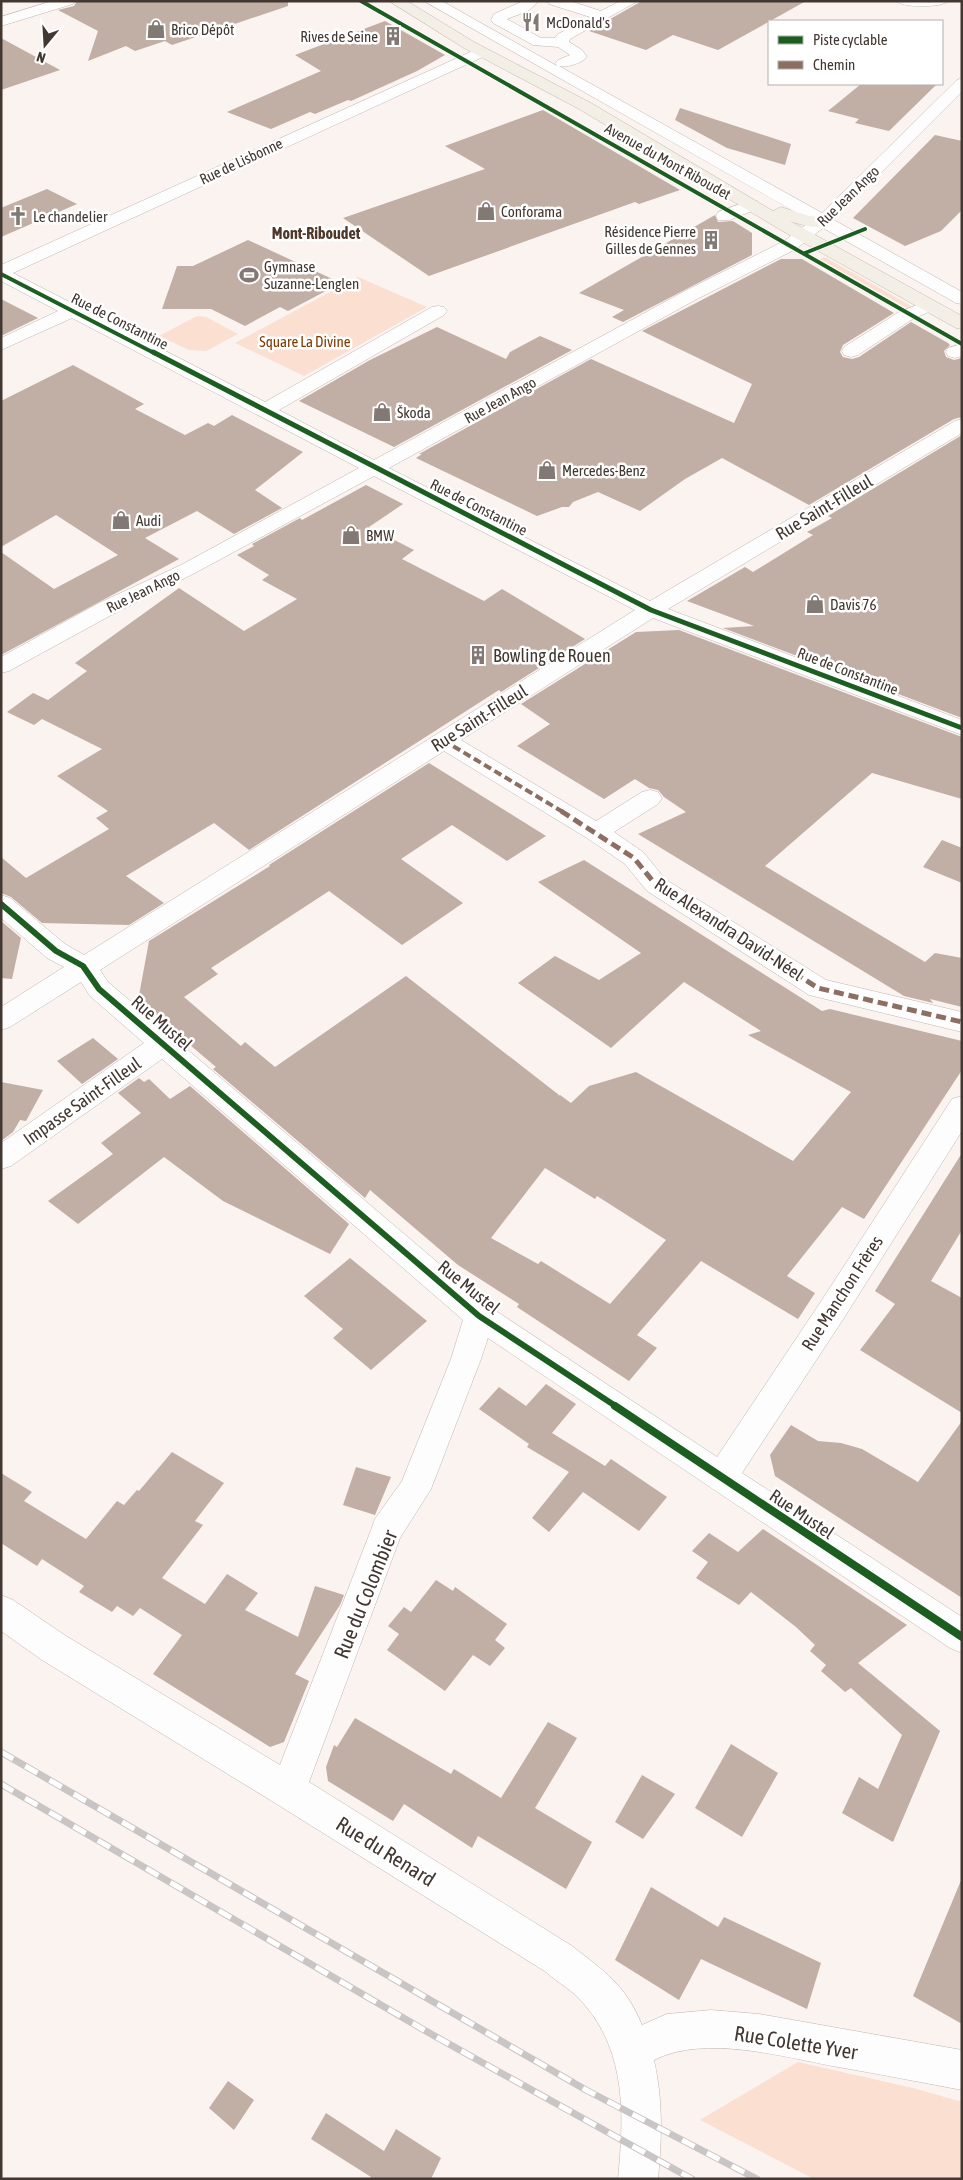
<svg xmlns="http://www.w3.org/2000/svg" width="963" height="2180" viewBox="0 0 963 2180" font-family="'Asap Condensed',sans-serif">
	<rect width="100%" height="100%" fill="#faf3f0"/>
	<path fill="#fbdfd0" d="M825,257L911,306L907,308L820,259Z
		M358,277L427,307L304,376L235,343Z
		M197,316L206,317L238,334L206,351L189,350L159,336Z
		M798,2062L917,2089L962,2102V2179H814L700,2120Z"/>
	<path fill="#c1aea4" fill-rule="evenodd" d="M77,1H288V6L172,45L165,41L135,51L126,46L88,61L98,31L58,10L74,6Z
		M642,1H806L718,50L673,35L646,50L589,31Z
		M385,21L445,55L417,71L351,101L348,100L315,114L310,112L271,129L227,112L321,71L295,55Z
		M1,38L60,70L1,90Z
		M861,84H937L889,131L855,123L859,119L828,111Z
		M680,108L791,144L785,165L727,148L675,120Z
		M543,110L680,190L639,204L635,202L429,276L343,218L485,169L445,146Z
		M935,135L962,141V210L941,231L905,246L853,218Z
		M47,189L77,204L1,237V208Z
		M715,215L718,222L733,221L752,233V255L623,322L612,317L624,310L579,293Z
		M248,240L341,283L288,311L280,307L245,326L211,309H162L177,266H193Z
		M781,259H802L894,313L843,345L840,352L843,357L852,359L859,357L911,322L948,343L950,345L944,351L946,357L954,360L962,358V417L954,419L809,505L722,458L685,479L640,511L598,492L573,502L569,507H562L537,516L416,458L422,454H419L591,359L734,423L752,384L642,331Z
		M1,299L38,318L1,336Z
		M437,327L506,359L510,352L540,336L572,350L394,447L299,401L370,360Z
		M73,365L144,404L135,409L185,435L208,423L214,426L232,415L303,452L255,490L282,508L234,534L197,511L145,538L179,559L1,655V552L54,589L118,555L56,515L1,547V401Z
		M962,435V718L723,628L754,626L687,601L745,567L753,572L813,535L807,532L832,518L828,516Z
		M366,485L403,504L369,527L414,550L402,559L484,601L502,589L585,639L501,692L499,690L249,850L214,823L126,876L164,903L129,925L42,923L11,897L1,893V857L26,878L109,829L96,818L108,811L57,776L102,749L42,719L34,725L7,712L33,693L48,700L87,671L75,663L179,588L244,631L297,599L262,580L269,575L237,555L254,546L252,544L300,518L302,520Z
		M679,630L962,737V799L872,773L765,866L925,962L935,953L962,958V1007L930,999L933,1003L904,996L638,834L686,812L664,797L658,790L649,788L635,779L604,799L517,746L550,724L521,704L636,632Z
		M429,763L546,836L507,861L452,825L401,859L463,903L402,945L329,891L211,968L218,974L184,997L241,1046L245,1042L275,1067L406,976L559,1095L558,1096L560,1095L571,1103L589,1086L636,1072L793,1161L851,1092L748,1035L761,1031L684,982L611,1048L518,983L555,956L599,980L641,953L538,882L584,860L822,1011L830,1009L962,1041V1070L864,1219L842,1207L787,1276L815,1293L798,1319L701,1261L637,1335L657,1348L629,1381L517,1307L519,1304L458,1265L370,1190L365,1198L213,1069L216,1067L138,1001L149,941L270,866L269,865ZM545,1168L595,1199L597,1196L666,1240L610,1304L541,1261L538,1264L491,1238Z
		M942,840L962,848V883L923,867Z
		M1,921L21,938L12,979L1,978Z
		M93,1038L118,1059L82,1084L57,1061Z
		M139,1078L144,1082L149,1079L170,1099L190,1086L349,1224L330,1254L223,1201L164,1157L78,1224L48,1201L113,1154L101,1143L141,1113L118,1093Z
		M1,1082L43,1090L26,1121L20,1120L13,1132L1,1141Z
		M962,1153V1230L931,1281L962,1298V1413L860,1350L895,1304L875,1291Z
		M350,1258L427,1321L371,1370L333,1338L343,1329L304,1296Z
		M546,1384L576,1404L552,1433L605,1466L611,1459L667,1497L639,1531L583,1492L549,1532L532,1518L569,1472L527,1447L529,1444L479,1409L499,1387L526,1406Z
		M962,1421V1598L775,1476L770,1455L791,1425L818,1441L841,1443L862,1449L918,1482Z
		M172,1452L224,1483L195,1521L203,1525L162,1578L205,1604L227,1574L258,1593L245,1610L298,1637L315,1586L344,1595L340,1605L295,1674L309,1681L284,1742L270,1747L153,1674L182,1635L140,1608L133,1616L117,1606L112,1612L79,1592L84,1586L42,1559L37,1566L1,1543V1473L32,1492L24,1501L86,1539L117,1501L124,1505L137,1490L139,1491Z
		M356,1467L391,1477L375,1515L343,1505Z
		M763,1529L907,1625L858,1663L940,1731L893,1842L842,1813L859,1777L878,1789L902,1735L851,1688L845,1692L821,1671L826,1665L810,1651L815,1645L796,1627L751,1592L739,1605L696,1578L708,1562L692,1551L709,1533L738,1552Z
		M436,1580L453,1591L455,1587L507,1624L495,1640L505,1648L490,1666L473,1655L445,1691L387,1650L399,1634L388,1626L404,1607L411,1612Z
		M355,1718L451,1774L454,1769L501,1798L548,1722L577,1738L535,1808L592,1842L566,1889L478,1836L472,1848L404,1804L393,1821L328,1781L326,1767L334,1745L337,1747Z
		M731,1744L778,1773L742,1837L695,1808Z
		M642,1775L675,1794L643,1839L615,1822Z
		M962,1878V2024L913,1996Z
		M651,1887L718,1927L724,1917L821,1963L807,2009L701,1959L679,2000L615,1960Z
		M228,2081L254,2100L234,2130L209,2108Z
		M326,2113L384,2151L396,2129L441,2158L431,2179H370L371,2177L311,2139Z"/>
	<g fill="none" stroke-linecap="round" stroke-linejoin="round">
		<g stroke="#bfb6b2" stroke-width="1">
			<path id="minor" d="M52,1H75L73,4L1,26V17Z
				M424,1H442L557,66L555,63L558,60L570,55L558,47L533,45L493,23L491,20L494,14L523,1H539L528,11L507,19L541,38H555L558,34L590,17L549,4L547,1H570L601,11L620,1H638L570,39L569,42L582,50L587,57C582,63 567,68 559,66L822,213L957,80L962,78V92L834,220L962,292V304L956,303L823,228L796,249L697,299L389,468L650,601L955,421L962,419V433L668,609L962,720V735L653,618L461,740L596,821L642,792L650,790L658,792L662,798L658,804L614,832L643,852L665,879L826,980L962,1012V1032L809,995L647,891L625,864L587,838L444,751L100,970L108,982L490,1307L717,1457L822,1300L952,1099L962,1096V1131L844,1318L742,1473L962,1617V1653L950,1648L488,1338L481,1359L431,1489L400,1538L309,1782L572,1946C605,1972 625,1984 642,2025L667,2014L711,2010L759,2014L962,2050V2090C920,2082 879,2074 838,2067C783,2057 705,2034 654,2060C663,2100 662,2138 658,2179H618C624,2118 627,2053 584,2004C574,1991 558,1983 546,1972L275,1803L42,1660L1,1631V1595L13,1600L66,1636L280,1765L371,1530L375,1519L402,1481L451,1359L463,1320L162,1059L11,1166L1,1169V1143L144,1043L90,996L81,982L10,1027L1,1030V1007L64,967L47,958L1,918V895L10,898L65,944L84,955L635,610L374,476L195,573L115,613L9,671L1,673V657L99,603L181,565L359,468L72,318L1,350V338L58,311L1,281V265L477,49H487L489,52L487,55L13,273L265,402L432,307L438,306L444,307L447,311L444,315L279,410L374,460L685,291L784,241L811,221Z
				M896,1H948C942,8 902,8 896,1Z
				M751,200L757,201L759,205L757,209L730,220H718L716,216L718,212Z
				M927,301L933,302L936,306L933,310L911,320L858,355L851,357L844,355L842,351L844,347L899,312Z
				M962,344V356L955,358L948,356L946,352L948,348Z"/>
		</g>
		<g stroke="#c4baab" stroke-width="1">
			<path id="major" d="M389,1H407L474,42L591,103L773,211L781,207L809,216L828,218L830,222L828,226C815,229 802,225 790,221L962,316V329L956,328L779,229L579,109L464,48Z"/>
		</g>
		<use href="#minor" fill="#fefdfd" fill-rule="evenodd"/>
		<use href="#major" fill="#f3efe7" fill-rule="evenodd"/>
		<g stroke="#c8c5c4" stroke-width="7">
			<path id="rail" d="M1,1752L586,2090L757,2179
				M1,1784L431,2034L692,2179"/>
		</g>
		<use href="#rail" stroke="#fff" stroke-width="5" stroke-dasharray="14" stroke-linecap="butt"/>
		<path stroke="#8d6e63" stroke-width="4" stroke-dasharray="8 4" stroke-linecap="butt" d="M443,740L563,812"/>
		<path stroke="#8d6e63" stroke-width="5" stroke-dasharray="10 5" stroke-linecap="butt" d="M561,811L634,858L656,885L818,988L962,1022"/>
		<g stroke="#fff" stroke-width="5.5">
			<path id="cycleway-far3" d="M361,1L962,344
				M805,253L865,229
				M1,274L156,354"/>
		</g>
		<g stroke="#fff" stroke-width="8">
			<path id="cycleway-far2" d="M153,352L651,610L962,728"/>
		</g>
		<g stroke="#fff" stroke-width="9">
			<path id="cycleway-far1" d="M1,904L56,951L83,966L99,989L479,1316L617,1407"/>
		</g>
		<g stroke="#fff" stroke-width="11">
			<path id="cycleway" d="M615,1406L962,1637"/>
		</g>
		<use href="#cycleway-far3" stroke="#1b5e20" stroke-width="4"/>
		<use href="#cycleway-far2" stroke="#1b5e20" stroke-width="5"/>
		<use href="#cycleway-far1" stroke="#1b5e20" stroke-width="6"/>
		<use href="#cycleway" stroke="#1b5e20" stroke-width="8"/>
	</g>
	<defs>
		<g id="restaurant-bare" transform="scale(1.5)"><path d="M-5-6h1v4h1v-4h1v4h1v-4h1v5L-1.5 .5V6h-2V.5L-5-1ZM5-6V6H3V1.5H1.5Q1.5-4 5-6Z" fill="#827974" stroke="#fff" stroke-width="2.5" paint-order="stroke"/></g>
		<g id="shop-bare" transform="scale(1.5)"><path d="M-5-2.5h2.3a2.7 3.5 0 0 1 5.4 0H5L5.5 6h-11ZM-1.5-2.5h3a1.5 2.3 0 0 0-3 0Z" fill="#827974" stroke="#fff" stroke-width="2.5" paint-order="stroke"/></g>
		<g id="building-bare" transform="scale(1.5)"><path d="M-4-6H4V6H1V3H-1V6H-4ZM-2.5-4.3h1.7v1.8h-1.7ZM.8-4.3h1.7v1.8H.8ZM-2.5-1h1.7V.8h-1.7ZM.8-1h1.7V.8H.8Z" fill="#827974" stroke="#fff" stroke-width="2.5" paint-order="stroke"/></g>
		<g id="church-bare" transform="scale(1.5)"><path d="M-1.2-6h2.4v3.5h3.3v2.4h-3.3V6h-2.4V-.1h-3.3v-2.4h3.3Z" fill="#827974" stroke="#fff" stroke-width="2.5" paint-order="stroke"/></g>
		<g id="stadium-bare" transform="scale(1.5)"><path d="M0-5a6.5 5 0 1 0 0 10a6.5 5 0 1 0 0-10ZM-3.5-1.8h7v3.6h-7Z" fill="#827974" stroke="#fff" stroke-width="2.5" paint-order="stroke"/></g>
	</defs>
	<g fill-rule="evenodd">
		<use href="#restaurant-bare" x="531" y="22"/>
		<use href="#shop-bare" x="156" y="29"/>
		<use href="#building-bare" x="393" y="36"/>
		<use href="#shop-bare" x="486" y="211"/>
		<use href="#church-bare" x="18" y="216"/>
		<use href="#building-bare" x="711" y="240"/>
		<use href="#stadium-bare" x="249" y="275"/>
		<use href="#shop-bare" x="382" y="412"/>
		<use href="#shop-bare" x="547" y="470"/>
		<use href="#shop-bare" x="121" y="520"/>
		<use href="#shop-bare" x="351" y="535"/>
		<use href="#shop-bare" x="815" y="604"/>
		<use href="#building-bare" x="478" y="655"/>
	</g>
	<g text-anchor="middle" dominant-baseline="central" stroke-width="5" stroke-linejoin="round" paint-order="stroke">
		<g font-size="15" fill="#423731" stroke="#fff" text-anchor="start">
			<text x="546" y="22">McDonald's</text>
			<text x="171" y="29">Brico Dépôt</text>
			<text x="378" y="36" text-anchor="end">Rives de Seine</text>
			<text x="501" y="211">Conforama</text>
			<text x="33" y="216">Le chandelier</text>
			<text x="696" y="231" text-anchor="end">Résidence Pierre<tspan x="696" dy="17">Gilles de Gennes</tspan></text>
			<text x="264" y="266">Gymnase<tspan x="264" dy="17">Suzanne-Lenglen</tspan></text>
			<text x="397" y="412">Škoda</text>
			<text x="562" y="470">Mercedes-Benz</text>
			<text x="136" y="520">Audi</text>
			<text x="366" y="535">BMW</text>
			<text x="830" y="604">Davis 76</text>
		</g>
		<g font-size="15" fill="#423731" stroke="#fff">
			<text transform="translate(241 161) rotate(-25)">Rue de Lisbonne</text>
			<text transform="translate(668 161) rotate(29)">Avenue du Mont Riboudet</text>
			<text transform="translate(848 196) rotate(-44)">Rue Jean Ango</text>
			<text transform="translate(120 321) rotate(27)">Rue de Constantine</text>
			<text transform="translate(500 400) rotate(-29)">Rue Jean Ango</text>
			<text transform="translate(479 507) rotate(27)">Rue de Constantine</text>
			<text transform="translate(143 591) rotate(-26)">Rue Jean Ango</text>
			<text transform="translate(848 671) rotate(21)">Rue de Constantine</text>
		</g>
		<g font-size="15" fill="#823900" stroke="#fff">
			<text x="305" y="341">Square La Divine</text>
		</g>
		<g font-size="16" font-weight="bold" fill="#4f382c" stroke="#fff">
			<text x="316" y="233">Mont-Riboudet</text>
		</g>
		<g font-size="18" fill="#423731" stroke="#fff">
			<text transform="translate(824 507) rotate(-31)">Rue Saint-Filleul</text>
			<text transform="translate(479 718) rotate(-32)">Rue Saint-Filleul</text>
			<text transform="translate(729 929) rotate(33)">Rue Alexandra David-Néel</text>
			<text transform="translate(162 1023) rotate(41)">Rue Mustel</text>
			<text transform="translate(82 1101) rotate(-35)">Impasse Saint-Filleul</text>
			<text transform="translate(469 1287) rotate(39)">Rue Mustel</text>
			<text transform="translate(842 1293) rotate(-57)">Rue Manchon Frères</text>
			<text transform="translate(802 1514) rotate(34)">Rue Mustel</text>
		</g>
		<g font-size="18" fill="#423731" stroke="#fff" text-anchor="start">
			<text x="493" y="655">Bowling de Rouen</text>
		</g>
		<g font-size="21" fill="#423731" stroke="#fff">
			<text transform="translate(365 1594) rotate(-68)">Rue du Colombier</text>
			<text transform="translate(386 1851) rotate(32)">Rue du Renard</text>
			<text transform="translate(796 2042) rotate(9)">Rue Colette Yver</text>
		</g>
	</g>
	<rect width="963" height="2180" fill="none" stroke="#423731" stroke-width="5"/>
	<rect x="768" y="20" width="175" height="65" fill="#ffffff" stroke="#b3afad"/>
	<rect x="778" y="36" width="25" height="8" fill="#1b5e20" stroke="#b3afad"/>
	<text x="813" y="45" font-size="15" fill="#423731">Piste cyclable</text>
	<rect x="778" y="61" width="25" height="8" fill="#8d6e63" stroke="#b3afad"/>
	<text x="813" y="70" font-size="15" fill="#423731">Chemin</text>
	<g transform="translate(45 45) rotate(198)" stroke="#ffffff" stroke-width="4" paint-order="stroke">
	<path d="M0-4L9 19L0 12L-9 19Z" fill="#423731"/>
	<text y="-8" font-size="14" font-weight="bold" text-anchor="middle" fill="#423731">N</text>
	</g>
</svg>
